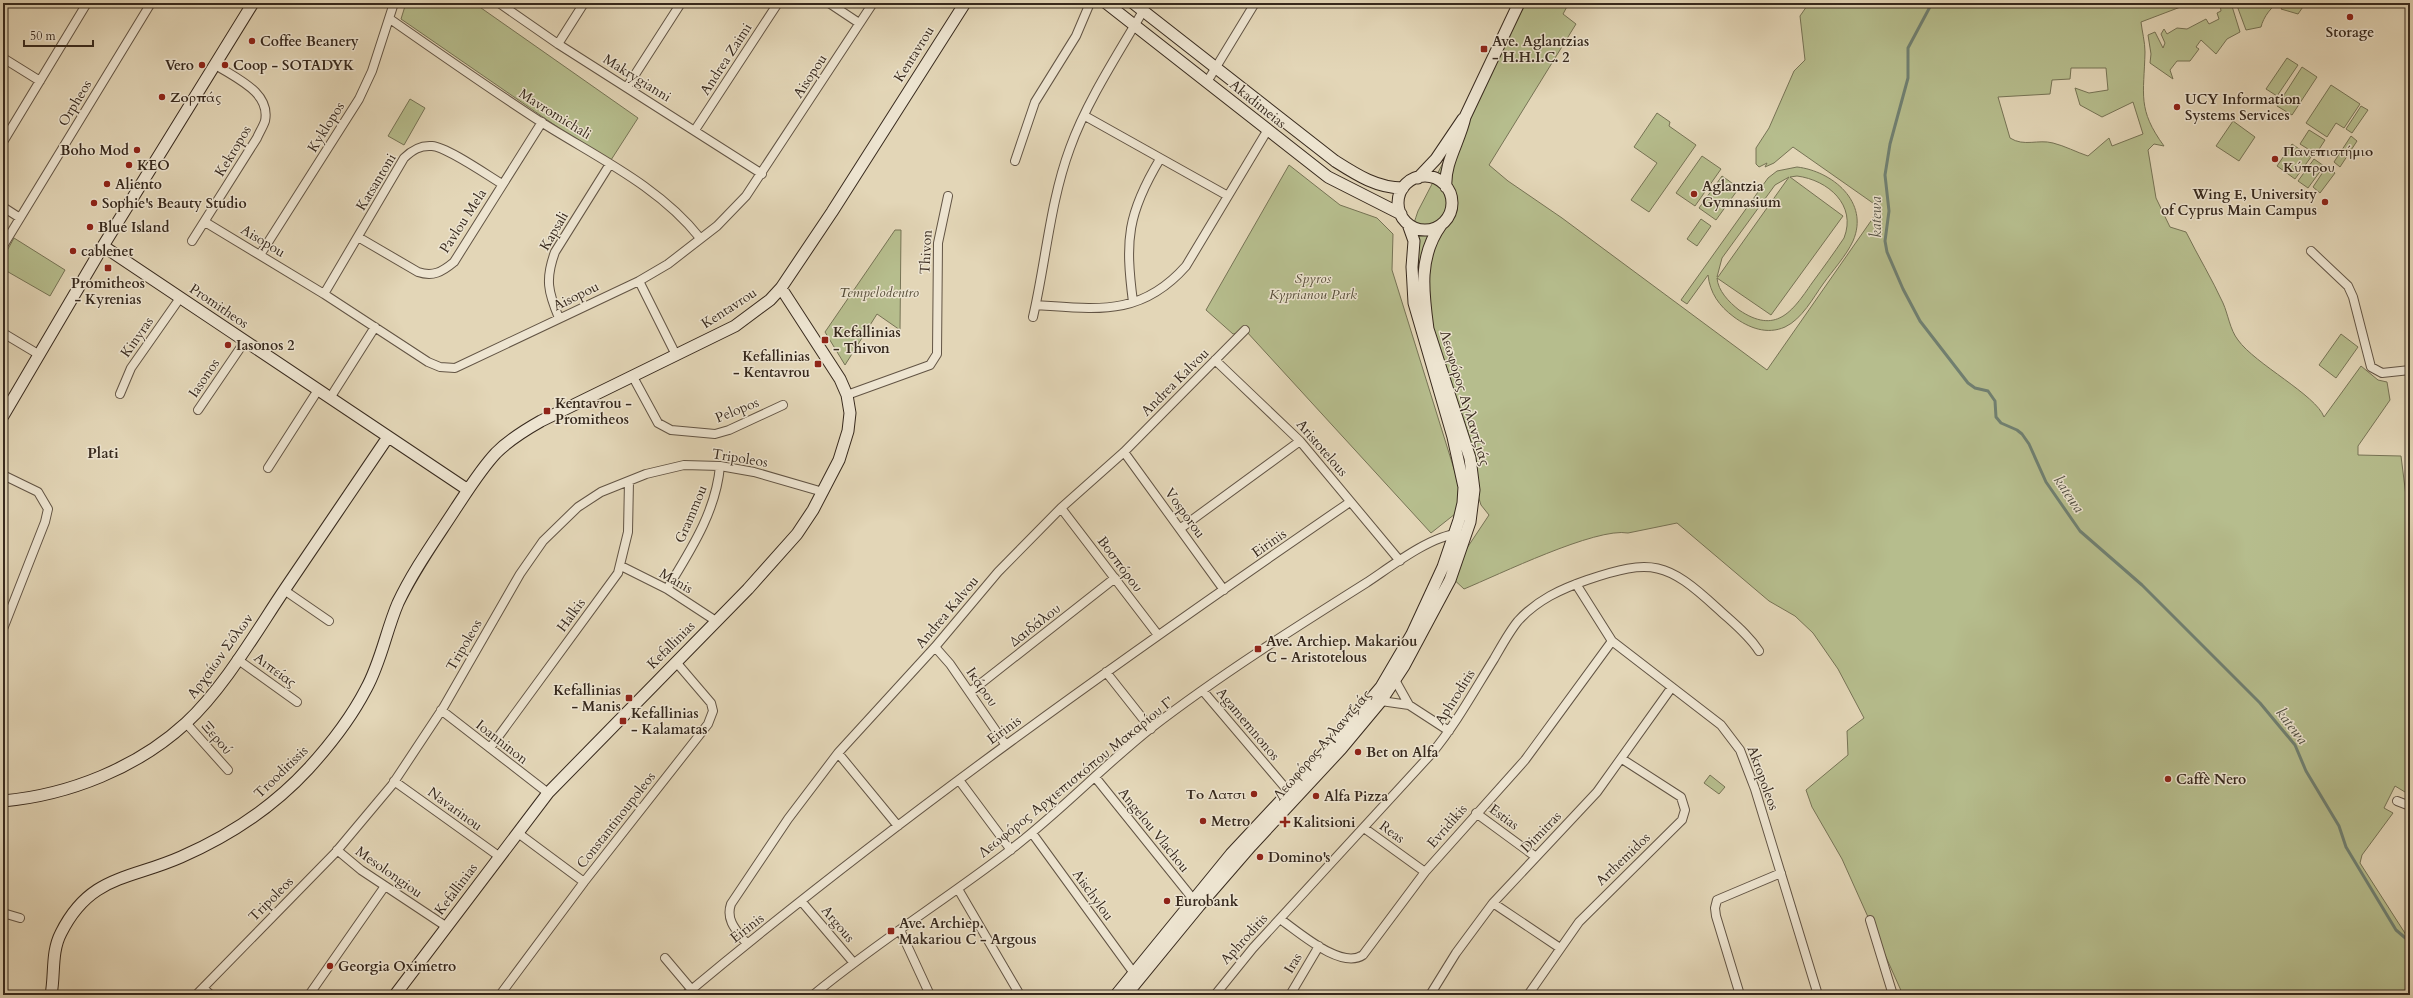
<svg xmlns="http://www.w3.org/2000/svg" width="2413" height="998" viewBox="0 0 2413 998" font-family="Cardo,serif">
	<rect width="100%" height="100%" fill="#e3d6b7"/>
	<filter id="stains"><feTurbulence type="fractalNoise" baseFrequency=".005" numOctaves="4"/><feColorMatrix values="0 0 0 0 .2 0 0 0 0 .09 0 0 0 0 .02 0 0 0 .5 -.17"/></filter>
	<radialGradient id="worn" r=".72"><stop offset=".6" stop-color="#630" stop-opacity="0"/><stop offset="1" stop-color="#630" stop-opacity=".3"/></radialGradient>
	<path fill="#b6bd8d" stroke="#767355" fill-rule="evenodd" d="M406,3H474L638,118L611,160L572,137L401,19Z
		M1526,3H1569L1563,14L1576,24L1489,165L1508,181L1562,218L1767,370L1880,208L1793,147L1774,163L1765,167L1767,163L1759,167L1756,164V148L1769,128L1794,71L1805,60L1800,16L1809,3H2191L2141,22C2142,31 2145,42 2145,52C2144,95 2137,109 2164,146L2154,144L2148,150L2156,198L2170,227L2186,232C2198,256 2212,279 2223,303C2228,314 2230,330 2238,340C2255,364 2316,395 2324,417L2361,366L2378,380L2387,382L2390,400L2358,446V455L2401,456L2410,528V795L2395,786L2384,808L2393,813L2362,855L2360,863L2410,941V995H1903L1842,859L1812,807L1806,790L1848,755L1847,731L1864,718L1838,669L1813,633L1795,616L1769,601L1677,523L1628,533C1596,527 1498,575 1464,589L1449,575L1489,515L1481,505L1414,291C1406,256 1406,246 1418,211ZM2071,68H2106L2108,90L2089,93L2075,88L2080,105L2102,117L2133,102L2143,134L2112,146L2109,138L2088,156C2076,152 2065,146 2053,143C2038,139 2024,147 2010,138L1998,97L2050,94L2052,80L2070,79Z
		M2222,3H2231L2240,32L2227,39L2216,54L2201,40L2196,47L2199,49L2190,61H2177L2170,70L2173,79L2150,63L2151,54L2148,35L2155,32L2163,48L2165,43L2161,34L2164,29L2167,34L2177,28L2187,29L2206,19L2209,24L2219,19L2217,13L2221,11L2220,4Z
		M2236,3H2281C2272,4 2263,18 2261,27L2246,30Z
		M2285,3H2304L2305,4L2298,14L2281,9Z
		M2287,58L2298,65L2277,96L2266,89Z
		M2302,67L2317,77L2292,115L2277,106Z
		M2331,85L2360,104L2344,128L2336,123L2327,137L2306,123Z
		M410,99L425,108L404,145L388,136Z
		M2361,106L2368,110L2352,133L2346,129Z
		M1657,113L1670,122L1669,126L1696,145L1649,212L1631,200L1657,163L1634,147Z
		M2233,121L2255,137L2239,161L2216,146Z
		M2309,130L2325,140L2316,154L2300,144Z
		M2351,136L2357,141L2340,167L2334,162Z
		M2292,144L2311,157L2295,179L2277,166Z
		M1702,156L1721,169L1695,206L1676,193Z
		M2314,159L2324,166L2308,188L2298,181Z
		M1289,165L1340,205L1377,218L1393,234L1392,270L1459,485L1460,510L1431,533L1246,331L1233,334L1206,310Z
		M2327,166L2335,173L2320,193L2313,187Z
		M1797,167C1832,171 1870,202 1853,241C1846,256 1833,270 1823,284C1813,298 1802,319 1785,327C1767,335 1749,328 1734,317C1719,306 1710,293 1708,275L1687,304L1681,300L1768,178L1777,171ZM1797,176C1828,180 1857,205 1844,238C1834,253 1823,268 1812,283C1792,312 1776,335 1739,310C1729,302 1718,291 1717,278L1771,315L1843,216L1790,177ZM1789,177L1718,277H1717L1722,258L1775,185Z
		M1722,176L1739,188L1716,220L1699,208Z
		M1701,219L1711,226L1697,246L1687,239Z
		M895,230H901L900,330L877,314L845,365L825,332Z
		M14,238L65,270L50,296L3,269V258Z
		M2341,334L2358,347L2336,378L2319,365Z
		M1710,775L1725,787L1719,794L1704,783Z"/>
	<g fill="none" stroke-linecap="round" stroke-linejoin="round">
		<path stroke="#708072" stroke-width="3" d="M1932,3L1908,48V78L1890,144L1885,175L1889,211L1885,241L1887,252L1903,289L1920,321L1968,383L1975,388L1988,391L1995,401L1996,417L2001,423L2017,430L2022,434L2029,444L2046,482L2080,531L2142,585L2260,703L2295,745L2306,771L2339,826L2346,847L2396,930L2410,942"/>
		<g stroke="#625444" stroke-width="10">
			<path id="street" d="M499,3L558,44L762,174
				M829,3L859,23
				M390,19C440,54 490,89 541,122C596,157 659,186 700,238
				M558,44L584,3
				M3,58L40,81
				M1207,82L1255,3
				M627,87L681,3
				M1085,116L1228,196
				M695,130L778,3
				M3,142L87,3
				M1015,161L1035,102L1076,36L1090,3
				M3,207L20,218
				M205,222L324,294L428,362L440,367L455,368L639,281L668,264L717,226L746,196L873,3
				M358,237L418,272C433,277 442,272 454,262L542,122
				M192,241L257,138C259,133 263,127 265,121C271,92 235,78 216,65
				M3,246L151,3
				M2311,251L2348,286L2353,297L2371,367L2382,373L2410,370
				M260,255L359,99L372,71L394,3
				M639,281L676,355
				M324,294L404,158C412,150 420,145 432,146C447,147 487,175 502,184
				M1133,302C1125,240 1127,214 1160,159
				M1036,305C1097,309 1141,317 1186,266L1267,131
				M1033,317C1046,261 1050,202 1070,148C1087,101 1118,54 1143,11
				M559,318C548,292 545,279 555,252L610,164
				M3,333L38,354
				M1215,360L1300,441L1400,561
				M633,377L658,423L671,430L715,434L729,430L783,405
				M120,394L131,368L180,298
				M847,395L930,365L937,354L938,243L948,196
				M330,398L375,327
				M198,410L245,341
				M1124,452L1224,590
				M268,468L318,390
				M3,475L38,492L48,509L45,522L3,629
				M1061,508L1158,635
				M1181,528L1300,441
				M621,566L667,589L716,621
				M1576,584L1612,641L1721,725L1740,750L1755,789L1818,995
				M667,589C690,551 716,512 720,466
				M284,590L329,621
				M935,647L950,664L1005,744
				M237,659L297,702
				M1106,672L1151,729
				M1395,680L1409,705
				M1203,691L1288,791
				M970,692L1115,578
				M1381,701L1409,705L1449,731
				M441,710L548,793
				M186,723L228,770
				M490,748L618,573L628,532L629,481
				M838,753L898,826
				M1095,777L1193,899
				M959,780L1011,850
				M394,781L500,857
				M2397,801L2410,806
				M1476,813L1536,857
				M1364,828L1425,872
				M518,833L584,882
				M1032,833L1133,972
				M337,850L361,870L447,927
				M958,889L1020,995
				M802,902L853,962
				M1493,903L1560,948
				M3,913L20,918
				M1280,919C1299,932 1341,970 1363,955L1425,872L1525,760L1612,641
				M1870,920L1893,995
				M900,930L930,995
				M747,944C738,932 725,921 731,904L788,819L838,753L935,647L998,572L1061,508L1124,452L1245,330
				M665,958L692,990
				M203,988L211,995
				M196,995L335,853L392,785L443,708L520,574L543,541L578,507L601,492L646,474L684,465L720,466L754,472L823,492
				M309,995L385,886
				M500,995L584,882L708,724L713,711L711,703L676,662
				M685,995C897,818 1123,658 1350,502
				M813,995C876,943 945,900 1009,851C1059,813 1102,767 1151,728C1220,675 1293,629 1366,583C1389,568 1430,536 1457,534
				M1215,995L1253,948L1432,753C1456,724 1474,691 1494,659C1501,647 1509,632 1518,621C1537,600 1561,589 1587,580C1652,558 1667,562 1717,608C1732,622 1748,634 1759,651
				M1290,995L1319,946
				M1430,995L1456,953L1493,903L1597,792L1672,687
				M1528,995L1579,922L1682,820L1685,810L1681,797L1622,759
				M1740,995L1716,916L1715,908L1717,900L1781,873"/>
		</g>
		<g stroke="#37291d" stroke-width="13">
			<path id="secondary" d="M1106,3L1328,177L1401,214
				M1133,3L1335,161C1357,175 1377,188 1403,188
				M1398 203a27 27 0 1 1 54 0a27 27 0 1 1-54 0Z
				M1418,178L1436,159L1463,119
				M1446,187C1444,163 1460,141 1465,117L1519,3
				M103,246L468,490
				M3,416L103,246L253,3
				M3,801C69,795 137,768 186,723C224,688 256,632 285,589C319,538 354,488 388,437
				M51,995C55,974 51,952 61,933C90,875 129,880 181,857C229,836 272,808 308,769C330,745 351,718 366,689C381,662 386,631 398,603C414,569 436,539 456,508C468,490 481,469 496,453C509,440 525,430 541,421L735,326L770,300L781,288L832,212L965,3
				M395,995L548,793L748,589L797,534L813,510L839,460L848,431L850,413L847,395L840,379L781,288
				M1116,995L1231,854L1329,749L1381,687L1412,634L1443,567L1459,520L1463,503L1464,487L1453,437L1414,303L1412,267L1414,241L1408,224
				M1126,995L1199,906L1251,846L1341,749L1381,701L1404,666L1450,580L1470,522L1474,490L1470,458L1428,329C1423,292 1418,257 1441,225"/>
		</g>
		<use href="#street" stroke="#ede4d0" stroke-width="8"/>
		<use href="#secondary" stroke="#ede4d0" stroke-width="11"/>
	</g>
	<g fill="#8f2418" stroke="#ede4d0" stroke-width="1.5">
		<circle cx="2350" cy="17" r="4"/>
		<circle cx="252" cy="41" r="4"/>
		<rect x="1480" y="45" width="8" height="8" rx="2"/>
		<circle cx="202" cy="65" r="4"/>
		<circle cx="225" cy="65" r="4"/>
		<circle cx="162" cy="97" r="4"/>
		<circle cx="2177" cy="107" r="4"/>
		<circle cx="137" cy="150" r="4"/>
		<circle cx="2275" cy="159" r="4"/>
		<circle cx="129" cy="165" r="4"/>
		<circle cx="107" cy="184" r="4"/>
		<circle cx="1694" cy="194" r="4"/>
		<circle cx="2325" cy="202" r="4"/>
		<circle cx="94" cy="203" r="4"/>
		<circle cx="90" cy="227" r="4"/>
		<circle cx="73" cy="251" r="4"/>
		<rect x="104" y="264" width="8" height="8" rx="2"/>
		<rect x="821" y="336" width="8" height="8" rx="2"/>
		<circle cx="228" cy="345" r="4"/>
		<rect x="814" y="360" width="8" height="8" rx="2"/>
		<rect x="543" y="407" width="8" height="8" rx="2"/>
		<rect x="1254" y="645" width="8" height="8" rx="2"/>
		<rect x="625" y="694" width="8" height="8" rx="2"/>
		<rect x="619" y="717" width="8" height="8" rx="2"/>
		<circle cx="1358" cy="752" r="4"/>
		<circle cx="2168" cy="779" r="4"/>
		<circle cx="1254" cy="794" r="4"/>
		<circle cx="1316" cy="796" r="4"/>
		<circle cx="1203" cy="821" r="4"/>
		<path d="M1283 816h4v4h4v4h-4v4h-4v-4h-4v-4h4z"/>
		<circle cx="1260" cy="857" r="4"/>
		<circle cx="1167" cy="901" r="4"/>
		<rect x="887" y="927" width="8" height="8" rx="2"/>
		<circle cx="330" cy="966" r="4"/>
	</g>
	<g text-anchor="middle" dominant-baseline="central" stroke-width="3" stroke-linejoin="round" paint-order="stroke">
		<g font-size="14" font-weight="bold" fill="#37291d" stroke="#ede4d0" text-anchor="start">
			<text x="2350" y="32" text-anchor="middle">Storage</text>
			<text x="260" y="41">Coffee Beanery</text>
			<text x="1492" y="41">Ave. Aglantzias<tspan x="1492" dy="16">- H.H.I.C. 2</tspan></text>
			<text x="194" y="65" text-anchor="end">Vero</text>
			<text x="233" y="65">Coop - SOTADYK</text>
			<text x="170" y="97">Ζορπάς</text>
			<text x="2185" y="99">UCY Information<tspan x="2185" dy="16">Systems Services</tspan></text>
			<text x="129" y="150" text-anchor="end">Boho Mod</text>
			<text x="2283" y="151">Πανεπιστήμιο<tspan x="2283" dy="16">Κύπρου</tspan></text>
			<text x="137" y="165">KEO</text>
			<text x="115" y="184">Aliento</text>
			<text x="1702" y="186">Aglantzia<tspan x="1702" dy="16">Gymnasium</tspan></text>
			<text x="2317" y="194" text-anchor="end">Wing Ε, University<tspan x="2317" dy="16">of Cyprus Main Campus</tspan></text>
			<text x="102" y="203">Sophie's Beauty Studio</text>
			<text x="98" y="227">Blue Island</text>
			<text x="81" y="251">cablenet</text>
			<text x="108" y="283" text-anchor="middle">Promitheos<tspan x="108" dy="16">- Kyrenias</tspan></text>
			<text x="833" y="332">Kefallinias<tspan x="833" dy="16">- Thivon</tspan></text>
			<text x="236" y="345">Iasonos 2</text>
			<text x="810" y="356" text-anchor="end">Kefallinias<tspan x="810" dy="16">- Kentavrou</tspan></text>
			<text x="555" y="403">Kentavrou -<tspan x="555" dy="16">Promitheos</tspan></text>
			<text x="1266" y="641">Ave. Archiep. Makariou<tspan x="1266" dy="16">C - Aristotelous</tspan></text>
			<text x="621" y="690" text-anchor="end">Kefallinias<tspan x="621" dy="16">- Manis</tspan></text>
			<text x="631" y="713">Kefallinias<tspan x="631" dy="16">- Kalamatas</tspan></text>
			<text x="1366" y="752">Bet on Alfa</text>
			<text x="2176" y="779">Caffè Nero</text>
			<text x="1246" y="794" text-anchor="end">Το Λατσι</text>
			<text x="1324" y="796">Alfa Pizza</text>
			<text x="1211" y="821">Metro</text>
			<text x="1293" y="822">Kalitsioni</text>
			<text x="1268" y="857">Domino's</text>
			<text x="1175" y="901">Eurobank</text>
			<text x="899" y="923">Ave. Archiep.<tspan x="899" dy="16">Makariou C - Argous</tspan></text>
			<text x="338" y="966">Georgia Oximetro</text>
		</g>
		<g font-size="14" fill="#37291d" stroke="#ede4d0">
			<text transform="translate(914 54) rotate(-58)">Kentavrou</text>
			<text transform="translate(726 59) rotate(-57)">Andrea Zaimi</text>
			<text transform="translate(810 76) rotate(-57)">Aisopou</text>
			<text transform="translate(637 78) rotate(32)">Makrygianni</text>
			<text transform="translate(75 103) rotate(-59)">Orpheos</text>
			<text transform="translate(1258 104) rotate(39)">Akadimeias</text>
			<text transform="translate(555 114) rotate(32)">Mavromichali</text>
			<text transform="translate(326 127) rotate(-58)">Kyklopos</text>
			<text transform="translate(233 151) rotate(-59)">Kekropos</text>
			<text transform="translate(376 182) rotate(-59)">Katsantoni</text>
			<text transform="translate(463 221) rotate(-57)">Pavlou Mela</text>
			<text transform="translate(554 231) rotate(-60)">Kapsali</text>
			<text transform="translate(263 241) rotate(31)">Aisopou</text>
			<text transform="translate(926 252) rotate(-87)">Thivon</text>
			<text transform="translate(576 296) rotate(-26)">Aisopou</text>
			<text transform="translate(219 306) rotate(34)">Promitheos</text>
			<text transform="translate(729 308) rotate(-33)">Kentavrou</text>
			<text transform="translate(137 337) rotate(-55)">Kinyras</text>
			<text transform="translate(204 378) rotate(-56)">Iasonos</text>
			<text transform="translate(1175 382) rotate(-45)">Andrea Kalvou</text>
			<text transform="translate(1465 398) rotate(73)">Λεωφόρος Αγλαντζιάς</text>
			<text transform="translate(737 410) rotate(-22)">Pelopos</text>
			<text transform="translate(1322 448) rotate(49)">Aristotelous</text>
			<text transform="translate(740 458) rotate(9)">Tripoleos</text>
			<text transform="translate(1185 513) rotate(54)">Vosporou</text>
			<text transform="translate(691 514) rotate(-67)">Grammou</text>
			<text transform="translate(1269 543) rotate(-35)">Eirinis</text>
			<text transform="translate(1120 564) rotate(53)">Βοσπόρου</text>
			<text transform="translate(676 581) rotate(30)">Manis</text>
			<text transform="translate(947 612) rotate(-50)">Andrea Kalvou</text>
			<text transform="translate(571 615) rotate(-54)">Halkis</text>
			<text transform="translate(1035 625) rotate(-38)">Δαιδάλου</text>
			<text transform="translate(464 645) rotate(-60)">Tripoleos</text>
			<text transform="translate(671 645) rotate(-45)">Kefallinias</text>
			<text transform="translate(220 656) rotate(-54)">Αρχαίων Σόλων</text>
			<text transform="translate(275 670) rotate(36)">Αιπείας</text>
			<text transform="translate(982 687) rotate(55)">Ικάρου</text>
			<text transform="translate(1455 697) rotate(-58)">Aphroditis</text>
			<text transform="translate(1248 724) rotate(50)">Agamemnonos</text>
			<text transform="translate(1004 730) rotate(-36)">Eirinis</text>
			<text transform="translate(217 738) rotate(49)">Ξερού</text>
			<text transform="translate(502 742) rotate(38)">Ioanninon</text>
			<text transform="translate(1322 745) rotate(-49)">Λεωφόρος Αγλαντζιάς</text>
			<text transform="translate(281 772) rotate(-44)">Trooditissis</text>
			<text transform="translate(1076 777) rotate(-39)">Λεωφόρος Αρχιεπισκόπου Μακαρίου Γ'</text>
			<text transform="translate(1763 778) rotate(70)">Akropoleos</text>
			<text transform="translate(455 809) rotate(36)">Navarinou</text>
			<text transform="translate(1504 817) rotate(36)">Estias</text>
			<text transform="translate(616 820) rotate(-52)">Constantinoupoleos</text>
			<text transform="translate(1447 826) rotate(-49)">Evridikis</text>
			<text transform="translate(1154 830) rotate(51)">Angelou Vlachou</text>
			<text transform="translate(1392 832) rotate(36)">Reas</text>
			<text transform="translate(1541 832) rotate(-46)">Dimitras</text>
			<text transform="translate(1623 859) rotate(-44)">Arthemidos</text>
			<text transform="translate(389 872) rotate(35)">Mesolongiou</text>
			<text transform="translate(456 889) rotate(-53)">Kefallinias</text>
			<text transform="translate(1093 895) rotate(54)">Aischylou</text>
			<text transform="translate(271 899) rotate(-45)">Tripoleos</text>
			<text transform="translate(838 924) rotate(50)">Argous</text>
			<text transform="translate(747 928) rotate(-38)">Eirinis</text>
			<text transform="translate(1244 939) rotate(-48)">Aphroditis</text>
			<text transform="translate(1293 963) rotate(-59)">Iras</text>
		</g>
		<g font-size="14" font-style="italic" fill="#574e39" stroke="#ede4d0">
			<text x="1313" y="278">Spyros<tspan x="1313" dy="16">Kyprianou Park</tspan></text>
			<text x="879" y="292">Tempelodentro</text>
		</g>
		<g font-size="15" font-style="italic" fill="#4f4d40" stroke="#ede4d0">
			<text transform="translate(1876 217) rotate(-90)">katewa</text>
			<text transform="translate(2069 494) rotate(56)">katewa</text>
			<text transform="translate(2292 726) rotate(53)">katewa</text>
		</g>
		<g font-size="15" font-weight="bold" fill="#37291d" stroke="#ede4d0">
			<text x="103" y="453">Plati</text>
		</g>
	</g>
	<rect width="2413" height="998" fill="none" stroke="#e3d6b7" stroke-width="16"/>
	<rect x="4" y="4" width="2405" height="990" fill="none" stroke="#37291d" stroke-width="2"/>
	<rect x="8" y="8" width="2397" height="982" fill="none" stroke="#37291d"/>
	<path d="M24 40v6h69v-6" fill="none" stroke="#37291d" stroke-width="2"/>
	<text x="30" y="40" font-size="12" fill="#37291d" stroke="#ede4d0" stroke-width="3" paint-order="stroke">50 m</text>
	<rect width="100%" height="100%" filter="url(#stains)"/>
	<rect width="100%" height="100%" fill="url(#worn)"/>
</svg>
